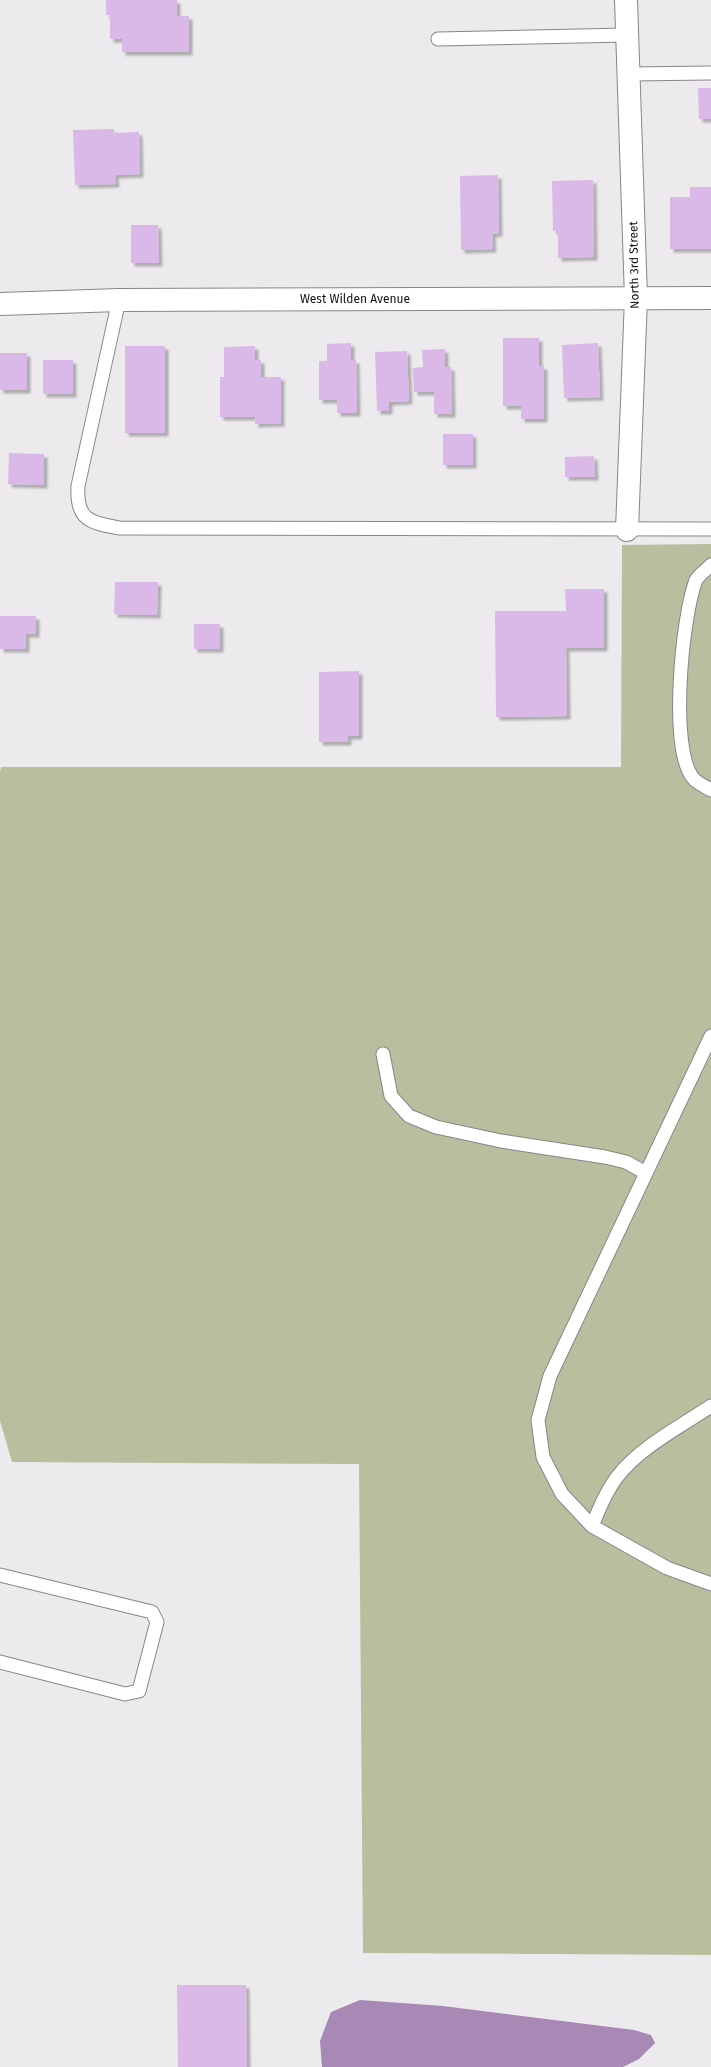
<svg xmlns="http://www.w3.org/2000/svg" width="711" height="2067" viewBox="0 0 711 2067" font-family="'Fira Sans',sans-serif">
	<defs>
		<filter id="shadow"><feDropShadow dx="3.5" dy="3.5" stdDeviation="1" flood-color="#0004"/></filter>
	</defs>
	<rect width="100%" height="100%" fill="#eceaed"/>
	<path fill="#b7bf9e" d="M711,544V1955L363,1953L359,1464L12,1462L0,1421V772L1,767H621L622,545Z"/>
	<path fill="#a888b5" d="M360,2000L443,2006L634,2030L651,2035L655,2043L639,2059L623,2067H322L320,2041L331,2012Z"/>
	<path fill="#dab8e8" filter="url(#shadow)" d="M106,0H177V16H189V52H122V39H110V15H106Z
		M698,88H711V119H699Z
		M114,129V133L139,132L140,174L115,175L116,184L75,185L73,130Z
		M498,175L499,233L492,234L493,249L461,250L460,176Z
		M593,180L594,257L558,258V231H553L552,181Z
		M690,187H711V249H670V197H690Z
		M131,225H158L159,263H131Z
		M503,338H539V366H544V419H521V406H503Z
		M351,343V360H356L357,413H337V400H319V361H327V344Z
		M598,343L600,397L564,398L562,345Z
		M125,346H165V433H125Z
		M255,346V360H261V377H281V423L255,424V417H220V377H224V347Z
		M445,349V367H451L452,414H434V392H414L413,368L423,367L422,350Z
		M407,351L409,401L389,402V411H377L375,352Z
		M0,353H27V390H0Z
		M43,360H73V394H43Z
		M443,434H473V465H443Z
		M9,453L44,454V485L8,484Z
		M594,456L595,477H565V457Z
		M115,582H158L157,615L114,614Z
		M565,589H604V648H566L567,716L496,717L495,611H566Z
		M0,616H36V634H26V649H0Z
		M194,624H220V649H194Z
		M359,671V736H348V742H319V672Z
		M177,1985H246L247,2067H178Z"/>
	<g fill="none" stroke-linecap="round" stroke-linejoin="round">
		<g stroke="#888589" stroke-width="15">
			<path id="service" d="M438,39L627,35
				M629,74L711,73
				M119,300L78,486C76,520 89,522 119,528L711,529
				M711,565C706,570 699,575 696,580C682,616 669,748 693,778C697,783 706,787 711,790
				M711,1036L550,1376L538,1420L543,1457L562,1494L592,1526L667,1568L711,1584
				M383,1054L391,1096L409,1116L436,1127L501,1141L605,1157L626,1162L646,1173
				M592,1526C599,1509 606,1492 617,1477C640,1447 680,1427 711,1406
				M0,1575L152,1612L157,1622L139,1691L125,1694L0,1662"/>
		</g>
		<g stroke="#888589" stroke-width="24">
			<path id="minor" d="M626,0L636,298L627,530"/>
		</g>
		<g stroke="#888589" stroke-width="24">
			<path id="tertiary" d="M0,304L119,300L711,298"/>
		</g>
		<use href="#service" stroke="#fff" stroke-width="13"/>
		<use href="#minor" stroke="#fff" stroke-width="22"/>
		<use href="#tertiary" stroke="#fff" stroke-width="22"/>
	</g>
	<g text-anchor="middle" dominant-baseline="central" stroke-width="3" stroke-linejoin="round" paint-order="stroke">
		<g font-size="12" fill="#100f10" stroke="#fff">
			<text transform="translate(634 265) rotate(-91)">North 3rd Street</text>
			<text x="355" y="299">West Wilden Avenue</text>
		</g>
	</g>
</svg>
